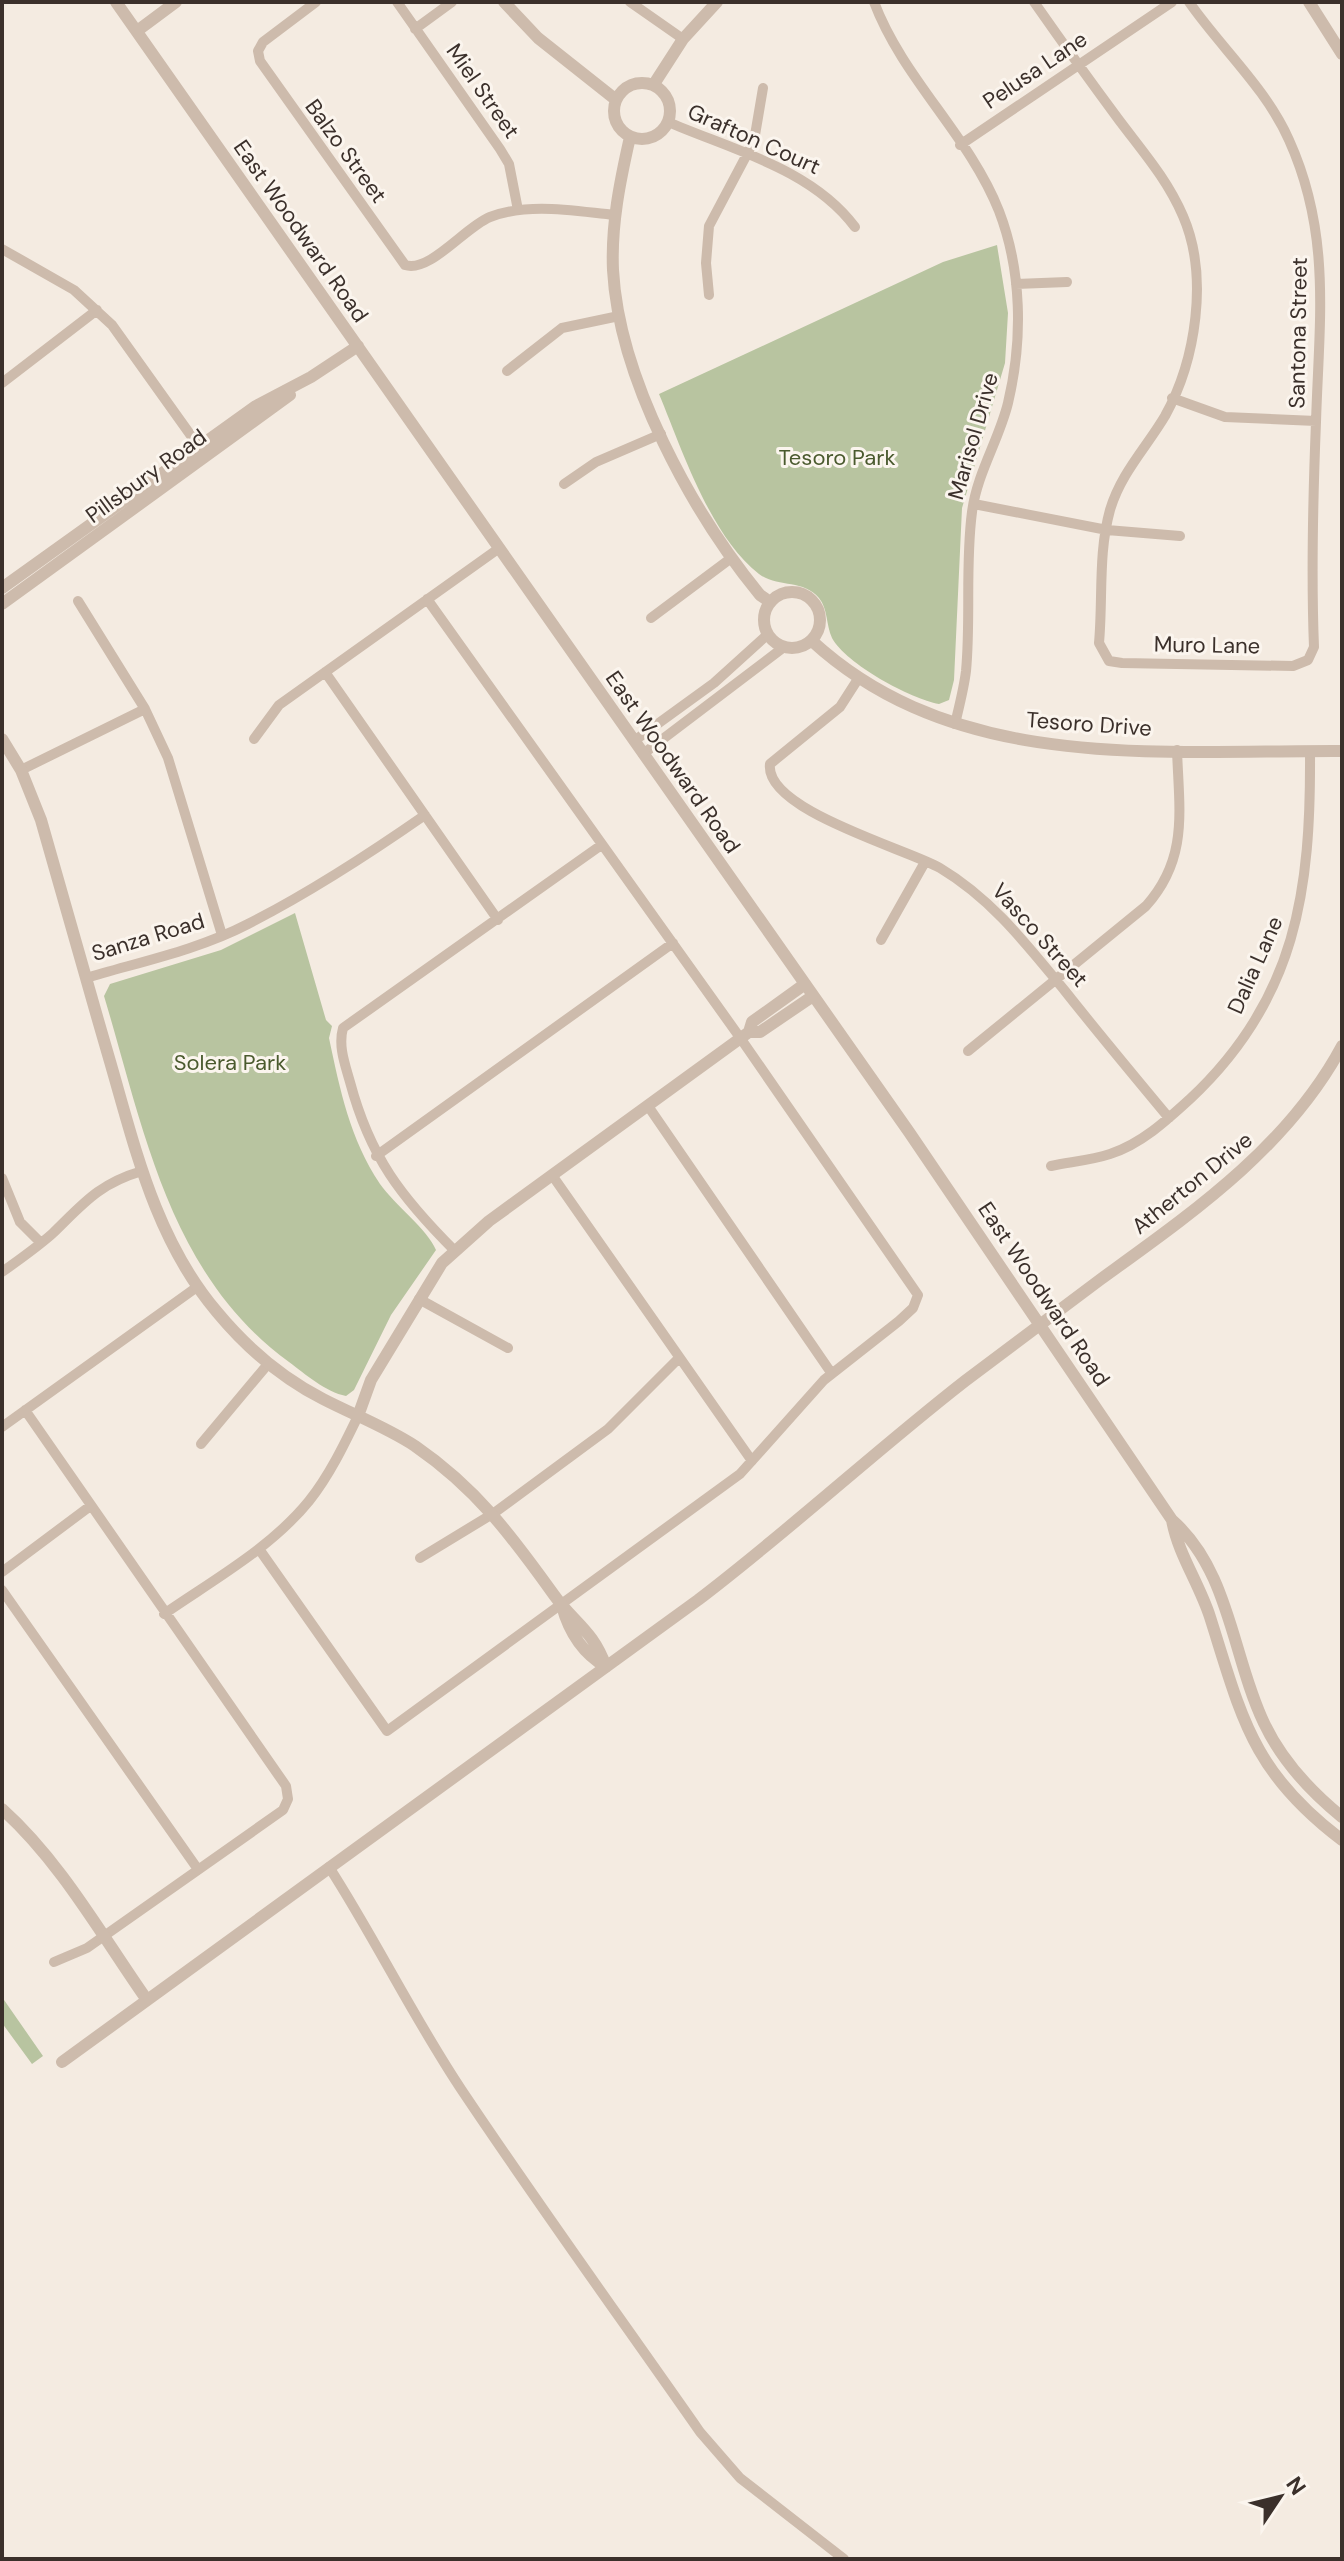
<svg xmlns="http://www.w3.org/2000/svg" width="1344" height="2561" viewBox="0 0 1344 2561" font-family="'DM Sans',sans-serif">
	<rect width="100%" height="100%" fill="#f4ebe1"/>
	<path fill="#b8c4a0" d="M997,245L1008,313L1005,363L962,508L954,680L949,700L939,704C911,699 846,664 832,638C826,625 828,609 819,598C803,579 777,588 759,574C710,536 682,449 659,394L943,262Z
		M295,913L326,1020L332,1026L329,1038C340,1090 350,1139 380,1184C394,1204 428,1230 436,1250L391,1315L354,1390L346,1396C326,1392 305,1374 289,1362C169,1275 144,1129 104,996L110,984L221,950Z
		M2,1997L43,2056L32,2064L2,2023Z"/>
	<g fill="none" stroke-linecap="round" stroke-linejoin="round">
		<path stroke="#cdbbac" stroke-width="10" d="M316,2L263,42L258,51L260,61L405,265C430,273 465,227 490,217C530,202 574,211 615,215
			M397,2L500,149L509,164L518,210
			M630,2L683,39
			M874,2C903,79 969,135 999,211C1022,271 1023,340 1008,403C999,440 977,473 972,512C965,565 971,618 966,671C964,688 959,707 955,724
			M1034,2C1062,42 1090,81 1119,120C1143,152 1167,179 1183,216C1209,276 1196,360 1165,416C1146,448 1121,473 1110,510C1098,553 1103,599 1099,643L1109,661L1122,663L1293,666L1308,660L1314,647C1311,573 1313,496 1316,422C1319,322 1332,235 1289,140C1266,88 1221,48 1189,2
			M415,29L452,2
			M668,122C733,150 812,169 855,227
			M960,145L1172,2
			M2,249L74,290L112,325L202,451
			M1016,284L1067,282
			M709,295L706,263L709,226L754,141L763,88
			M507,371L562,328L619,316
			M2,383L97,310
			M1172,398L1225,417L1316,421
			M564,484L596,462L661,434
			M974,504L1107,530L1180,536
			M78,601L145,709
			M651,618L730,559
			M325,672L498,920
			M858,679L840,707L770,764C764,810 907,849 940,868C992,899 1027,945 1065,991C1099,1034 1134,1076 1169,1118
			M254,739L279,705L498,549
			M634,741L714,683L768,634
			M643,754L784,647
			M21,770L145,709L168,758L222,935
			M881,940L925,862
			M86,978C139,962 198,950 248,924C309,893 369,854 425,815
			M968,1051L1146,906C1189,858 1179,810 1177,750
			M648,1106L832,1374
			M376,1156L673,943
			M1051,1166C1070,1162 1092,1160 1110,1154C1141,1144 1166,1121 1190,1099C1297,999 1311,890 1310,751
			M552,1175L752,1461
			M2,1178L20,1222L41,1243
			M455,1251C401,1197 370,1157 350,1082C345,1064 338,1046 343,1028L600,846
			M2,1272C19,1260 36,1248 52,1234C83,1204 98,1184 142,1171
			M419,1299L508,1348
			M25,1410L286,1786L288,1799L283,1810L87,1948L54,1962
			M2,1427L197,1287
			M201,1444L268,1364
			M259,1549L387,1731L740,1474L824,1380L899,1321L913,1308L918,1295L741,1039L427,599
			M420,1558L494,1513L608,1429L679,1358
			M2,1572L89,1507
			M2,1590L197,1868
			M164,1614C213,1580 271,1548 309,1501C329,1476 344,1445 358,1416
			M329,1867C376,1940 414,2019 463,2092C540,2207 621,2319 700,2432L740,2478L844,2559"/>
		<path stroke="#cdbbac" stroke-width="12" d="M116,2L909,1132L1172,1520C1230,1571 1232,1656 1264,1723C1282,1761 1310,1791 1342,1817
			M504,2L538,38L615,99
			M1309,2L1342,54
			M137,31L176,2
			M614 111a28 28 0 1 1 56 0a28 28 0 1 1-56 0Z
			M654,84L683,39L717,2
			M630,137C620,181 611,225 613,270C619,379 692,512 760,595L770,602
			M2,588L256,406L311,377L358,346
			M764 620a28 28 0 1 1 56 0a28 28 0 1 1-56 0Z
			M2,604L290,395
			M812,641C957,774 1159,750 1342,751
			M2,739L21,770L41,820C64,900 86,979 109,1058C135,1147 155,1239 217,1312C246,1347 282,1378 323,1399C354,1415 386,1427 415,1446C476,1488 511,1535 554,1595C574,1623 593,1630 606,1667
			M749,1032L752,1022L805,984
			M358,1416L371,1380L442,1263L489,1221L749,1032H760L813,996
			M1172,1520C1178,1554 1199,1583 1210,1617C1242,1718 1252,1772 1342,1840
			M562,1606C569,1632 582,1653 606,1667
			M2,1809C61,1862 102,1936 147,2000
			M62,2062L698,1600C790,1530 874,1452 965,1381C1010,1347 1055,1313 1101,1279C1192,1213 1288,1147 1342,1046"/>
	</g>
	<g text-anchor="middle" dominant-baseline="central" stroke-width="6" stroke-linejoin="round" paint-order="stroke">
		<g font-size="22" fill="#3b302b" stroke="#fbf5ee">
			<text transform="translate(1035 70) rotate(-34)">Pelusa Lane</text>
			<text transform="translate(483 91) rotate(55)">Miel Street</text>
			<text transform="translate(754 139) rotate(24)">Grafton Court</text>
			<text transform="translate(346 151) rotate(54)">Balzo Street</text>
			<text transform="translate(301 231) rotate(55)">East Woodward Road</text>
			<text transform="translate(1298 333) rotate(-89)">Santona Street</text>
			<text transform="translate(973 436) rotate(-74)">Marisol Drive</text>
			<text transform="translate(146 476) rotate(-36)">Pillsbury Road</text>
			<text transform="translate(1207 645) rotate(1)">Muro Lane</text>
			<text transform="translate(1089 724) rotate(4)">Tesoro Drive</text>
			<text transform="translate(673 762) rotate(55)">East Woodward Road</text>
			<text transform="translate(1040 935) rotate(48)">Vasco Street</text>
			<text transform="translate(148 937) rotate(-17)">Sanza Road</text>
			<text transform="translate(1255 965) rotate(-66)">Dalia Lane</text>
			<text transform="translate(1192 1183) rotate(-39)">Atherton Drive</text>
			<text transform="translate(1044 1294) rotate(56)">East Woodward Road</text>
		</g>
		<g font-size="22" fill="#4a5a2e" stroke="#fbf5ee">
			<text x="837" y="457">Tesoro Park</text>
			<text x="230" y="1062">Solera Park</text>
		</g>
	</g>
	<rect width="1344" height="2561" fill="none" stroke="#3b302b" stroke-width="8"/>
	<g transform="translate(1280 2497) rotate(55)" stroke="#fbf5ee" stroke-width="6" paint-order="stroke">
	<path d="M0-6L14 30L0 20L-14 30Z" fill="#3b302b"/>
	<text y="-12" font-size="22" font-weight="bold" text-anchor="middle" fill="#3b302b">N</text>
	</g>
</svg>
